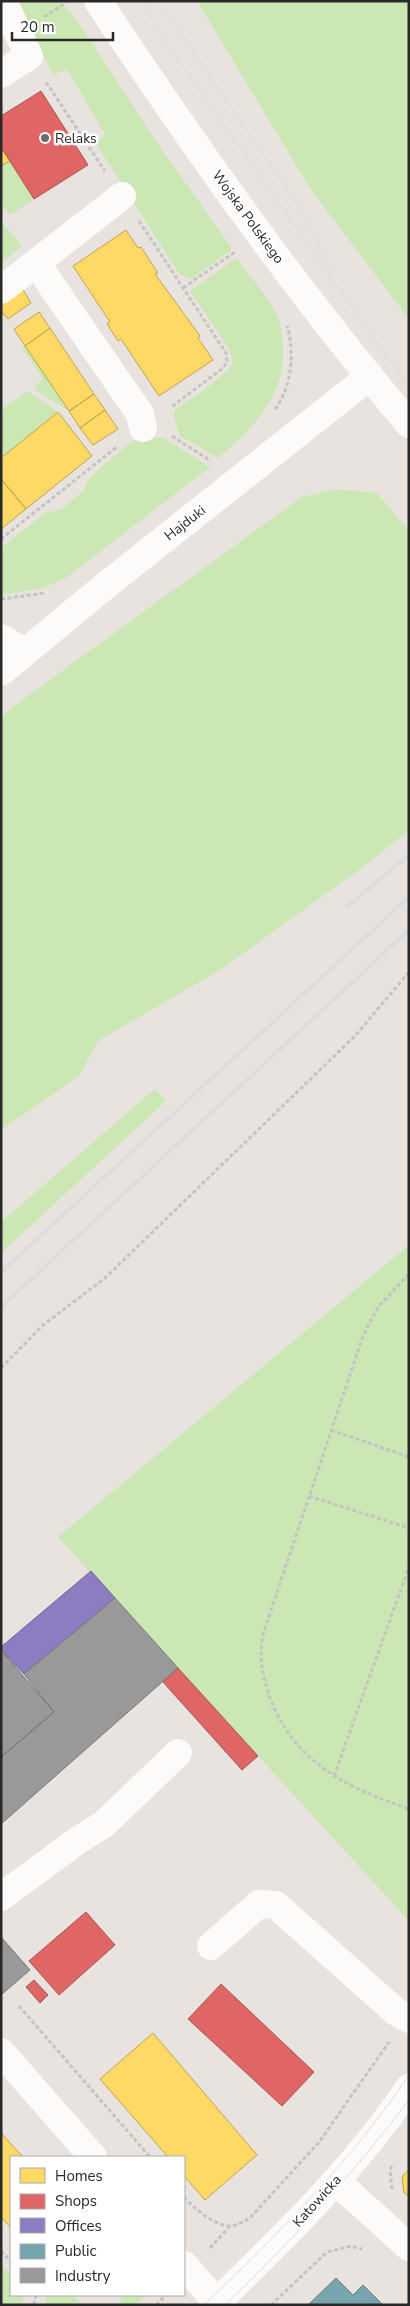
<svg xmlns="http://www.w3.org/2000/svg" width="410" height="2306" viewBox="0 0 410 2306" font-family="'Nunito Sans',sans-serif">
	<rect width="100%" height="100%" fill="#e8e3de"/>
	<path fill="#cbe7b3" d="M16,1H59L77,20L158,144L231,247V250L192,279L180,275L97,145L98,141L105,136L103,131L69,72L65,70L54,74L51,71Z
		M197,1H409V319L311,190Z
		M10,161L34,199L10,215L1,204V166Z
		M1,221L22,246L1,263Z
		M236,258C250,277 271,298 279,321C282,329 282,339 283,347C286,396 252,430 218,458L180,436L173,414L176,409C189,400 228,376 232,362C233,357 230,352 228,347L190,291Z
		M25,346L69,411L37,391L35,386L43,379L22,348Z
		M27,391L58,412L1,458V410Z
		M150,436L165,439L210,467L66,578L43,588L1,595V548L45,513L62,509L83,491L88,480L97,471L131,442L140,437Z
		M337,489L377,493L409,531V830L366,865L220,970L98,1041L79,1076L1,1130V717L18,703L302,497Z
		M155,1089L166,1101L1,1253V1222Z
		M409,1245V1921L58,1537Z
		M1,2263L11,2275V2295H22L24,2305H1Z
		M48,2295H72L83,2305H44Z
		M118,2295H146L136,2305H117L122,2300Z"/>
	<path fill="#ffd966" stroke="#bfa454" d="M1,147L10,161L1,166Z
		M126,230L138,248L141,247L158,273L155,274L200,336L198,338L213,360L159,396L121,339L118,341L107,324L110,322L73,266Z
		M22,288L31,303L8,319L1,311V302Z
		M39,312L50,328L25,346L14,329Z
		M50,328L94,394L69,411L25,346Z
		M94,394L105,410L80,428L69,411Z
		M105,410L118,429L93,445L80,428Z
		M58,412L92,456L26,509L1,479V458Z
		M1,479L26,509L1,529Z
		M153,2033L257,2155L205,2200L184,2176V2157H168L100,2079Z
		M1,2133L23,2157H11V2228L1,2217Z
		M409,2169V2196L404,2193L402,2177Z"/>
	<path fill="#e06666" stroke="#a95454" d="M41,91L88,165L34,199L1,147V116Z
		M178,1668L258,1756L242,1770L163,1682Z
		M86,1912L115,1945L59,1995L29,1961Z
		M34,1980L48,1995L40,2003L26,1987Z
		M221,1984L314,2072L282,2106L188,2019Z"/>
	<path fill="#8e7cc3" stroke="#706395" d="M91,1571L115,1598L24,1674L1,1650V1647Z"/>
	<path fill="#76a5af" stroke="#5f8087" d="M336,2278L353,2295L363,2285L383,2305H308Z"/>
	<path fill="#999" stroke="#777" d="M115,1598L178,1668L1,1824V1757L54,1712L24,1674Z
		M1,1650L54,1712L1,1757Z
		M1,1937L30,1970L1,1995Z"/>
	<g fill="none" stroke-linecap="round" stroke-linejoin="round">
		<path stroke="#c4c4c3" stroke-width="3" stroke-dasharray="4 2.5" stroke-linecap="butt" d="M44,17L67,2
			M46,82L105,171
			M139,221L226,353L227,362L223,368L170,408
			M183,288L235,252
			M275,409C292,388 295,350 287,326
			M172,436L211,461
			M1,539L118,446
			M1,599L46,593
			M409,1274L378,1307L363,1336L263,1634C259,1657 262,1675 270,1698C294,1762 347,1788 409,1809
			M1,1368L42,1326L105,1278L355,1036L409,972
			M331,1430L409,1457
			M309,1496L409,1528
			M334,1776L409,1567
			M19,2006L150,2157
			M392,2189L390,2170L392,2165
			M184,2197C194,2208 215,2227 232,2226C238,2225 244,2221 250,2218L320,2141L389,2042
			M210,2248L230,2226
			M1,2251L11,2262
			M34,2305L36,2295
			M156,2305L166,2295
			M271,2305L327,2252L351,2246L362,2249"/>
		<path stroke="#fcfbfa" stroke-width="28" d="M98,1C194,147 296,291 409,424
			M1,74L29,56L3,1
			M36,263L140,414L143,428
			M1,290L122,196
			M1,638L25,652
			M1,672L105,586L370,376
			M1,1897L77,1841L104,1824L178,1753
			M211,1946L259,1904L276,1905L395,2011L409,2019
			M1,2052L93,2157
			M336,2181L409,2247
			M184,2265L217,2302
			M214,2305C284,2237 354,2169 409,2088"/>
		<path stroke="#dddcde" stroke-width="1" d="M140,1L165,41L409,388
			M160,1L297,205L331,269
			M204,2305C278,2234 352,2160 409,2075
			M225,2305C292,2241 353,2174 409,2100"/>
		<path stroke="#dddcde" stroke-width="4" d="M348,906L409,855
			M1,1272L409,897
			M1,1307L409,930"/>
	</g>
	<circle fill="#6c6a68" stroke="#fff" stroke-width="2" cx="45" cy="138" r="5"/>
	<g text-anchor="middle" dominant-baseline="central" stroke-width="5" stroke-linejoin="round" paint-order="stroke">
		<g font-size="14" fill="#292929" stroke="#fff" text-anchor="start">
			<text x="55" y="138">Relaks</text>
		</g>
		<g font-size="14" fill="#292929" stroke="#fff">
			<text transform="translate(248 217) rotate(54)">Wojska Polskiego</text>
			<text transform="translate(185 523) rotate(-38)">Hajduki</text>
			<text transform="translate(317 2201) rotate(-48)">Katowicka</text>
		</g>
	</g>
	<rect width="410" height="2306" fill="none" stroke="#292929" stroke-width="5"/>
	<rect x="10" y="2156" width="175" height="140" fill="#ffffff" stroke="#a9a9a9"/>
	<rect x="20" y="2168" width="25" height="15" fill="#ffd966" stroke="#a9a9a9"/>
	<text x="55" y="2181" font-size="15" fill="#292929">Homes</text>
	<rect x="20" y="2194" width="25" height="15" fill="#e06666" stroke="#a9a9a9"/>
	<text x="55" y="2206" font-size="15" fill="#292929">Shops</text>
	<rect x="20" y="2218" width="25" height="15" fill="#8e7cc3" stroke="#a9a9a9"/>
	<text x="55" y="2231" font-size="15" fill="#292929">Offices</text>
	<rect x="20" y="2244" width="25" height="15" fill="#76a5af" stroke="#a9a9a9"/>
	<text x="55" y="2256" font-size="15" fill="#292929">Public</text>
	<rect x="20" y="2268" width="25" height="15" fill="#999999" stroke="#a9a9a9"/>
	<text x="55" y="2281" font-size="15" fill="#292929">Industry</text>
	<path d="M12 32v8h101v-8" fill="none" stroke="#292929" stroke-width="2.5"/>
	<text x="20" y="32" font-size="15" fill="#292929" stroke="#ffffff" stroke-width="4" paint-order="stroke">20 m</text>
</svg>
